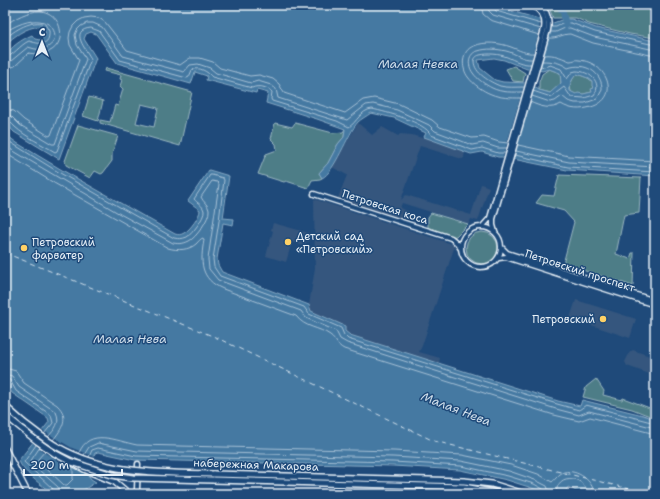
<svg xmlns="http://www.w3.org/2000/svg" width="660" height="499" viewBox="0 0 660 499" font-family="'Shantell Sans',sans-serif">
	<rect width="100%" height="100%" fill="#1f4a7a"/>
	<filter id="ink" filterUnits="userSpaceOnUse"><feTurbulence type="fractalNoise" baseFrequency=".025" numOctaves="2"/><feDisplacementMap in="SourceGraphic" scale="8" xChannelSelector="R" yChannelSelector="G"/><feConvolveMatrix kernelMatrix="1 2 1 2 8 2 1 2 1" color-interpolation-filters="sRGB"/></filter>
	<g filter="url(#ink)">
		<path fill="#35567e" d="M358,123L372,135L382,127L398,136L400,134L412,135L422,138L424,137L465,151L464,158L462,159L420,146L401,200L406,195L471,215L481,184L489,187L478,221L471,219L469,224L402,203L400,208L410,212L407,223L338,198L347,175L332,167Z
			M314,199L455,245L422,346L419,352L440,358L439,363L350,335L345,331V326L311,311L309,305L315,268Z
			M273,223L309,233V242H306V246H309V248L292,242L286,262L266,256L273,231L271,230Z
			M576,300L636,319L630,338L570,318Z
			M633,350L655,358V376L627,366L625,362L630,352Z"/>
		<path fill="#4e7d87" stroke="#9bb7c0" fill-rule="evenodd" d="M545,5H655V38L630,34L589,24L576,18H553L550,10Z
			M514,66L525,73L523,82L513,81L506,69Z
			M106,68L192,92L180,146L100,123V120L110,122L115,105L118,106L123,89L120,86L122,80L120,79L121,75L105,71ZM141,104L158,108L154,127L136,123Z
			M549,69L560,73L561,83L551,93L539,90V82L542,74Z
			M577,74L588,78L592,81L594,88L592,92C585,93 576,98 571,91C569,86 572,78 577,74Z
			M89,97L103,101L98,121L83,116Z
			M275,123L292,127L295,123L333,133L343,132L345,129L344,137L338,144L328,163L319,173L322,178L320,179L312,180L308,188L286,181L284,182L258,174L266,154L277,150L276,144L271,139Z
			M78,125L118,136L112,154V161L103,173L101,174L95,171L90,178L66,165L65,161Z
			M559,175L641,178L639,213L624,215L616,254L630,259L632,253H634L633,286L563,264L574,222L564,211L536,203L542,195L554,196Z
			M431,213L468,224L456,236L452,237L447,234L428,228V217Z
			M466 248a16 16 0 1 1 32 0a16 16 0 1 1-32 0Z
			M596,379L604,391L603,395L622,400L623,398L655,410V418L632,409L583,397L586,387Z"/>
		<path fill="#4579a2" stroke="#86a9c4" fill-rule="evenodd" d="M5,5H490L553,23L564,19H571L596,28L655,41V176L567,170L503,157H498L482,152L471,154L424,137L426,133L394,118L371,113C367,116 361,119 358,122C348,133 334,173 322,178L319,173L328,163L338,144L344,137L345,129L317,119L266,103L268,93L257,90L256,93L206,80L207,76L195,72L191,84L117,63L96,34L91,32L86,34L84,39L96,58L59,159L14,132L5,122V56C12,46 21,40 32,35L35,39L40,40C47,37 47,31 42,27C29,25 14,36 5,45ZM494,58L504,60L527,69L535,68L542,71L549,69L560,73L561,83L550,93L539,90L528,83L503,82L495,80L480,68L478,60ZM577,74L588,78L592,81V86L594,88L591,89L592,92L583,94L578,93L576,94L570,91C569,86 572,78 577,74Z
			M5,134L17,143L62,170L175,234C178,235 181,235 184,233C190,230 200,216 200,210L188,201L209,170L229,176L223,218L234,219L233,225L223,223L217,259L218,265L222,272L309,305L311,311L345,326V331L350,335L558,401L580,406L582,400L643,415L655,419V494H582L568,487L564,494H544L532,488L507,480L460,470L393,466L135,460L98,452L95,453L87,473L91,479L96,482L77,494H53C44,487 20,470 19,460L49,422L48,418L12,393L5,380Z"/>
		<path fill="#1f4a7a" d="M540,19L553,23L539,72L535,70L528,71L539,32Z
			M525,81H529L535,85L514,159L503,157Z
			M40,429L72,448L95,457L90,475L62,463L45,453L31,442Z"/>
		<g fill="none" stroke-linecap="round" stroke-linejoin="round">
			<path stroke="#a7c1d6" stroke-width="1" d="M481,5L483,14L490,20L539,35
				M487,5L489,11L493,15L541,29
				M492,5L493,8L496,11L541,24
				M5,25C15,18 28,11 40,11C68,13 70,61 29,53L15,66L5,69
				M551,27H556L564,23H571L595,32L655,45
				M5,32C55,0 68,46 41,49C36,50 32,48 28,47L11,61L5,63
				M551,32H556L565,28H570L594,37L655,50
				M549,38C557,39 562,34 570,34L593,43L655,56
				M5,39C14,30 32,19 45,24L49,31C50,47 39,44 29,41C21,44 12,57 5,58
				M524,87C516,87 507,88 500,86C490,82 474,73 474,61C475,58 476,56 480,55C489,53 499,54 507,57C514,60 523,65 531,64
				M533,91L551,97L564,87L571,97L584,98L594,95C603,82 589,71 576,71L572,72L567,79L561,69L550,65L544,67L541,66
				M523,92C513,92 502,93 492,88C486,85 477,79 473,73C467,65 468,53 478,51C487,48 497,49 506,51C515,53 523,60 532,59
				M532,96L550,102L555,101L562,96L568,101L575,103H585L597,99L602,90C603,72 584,62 568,68C560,62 552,61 542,61
				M521,98C511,98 500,98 491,94C483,91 473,84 468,77C461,68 461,50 474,46C485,41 500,43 511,47C519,50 526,54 534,53
				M530,102C541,107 551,110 561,104C571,110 580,110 591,107C622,98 607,62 579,60C576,59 573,61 570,61C569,61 566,59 565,59C558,56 551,54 544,55
				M5,109L14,111L24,120L49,136L51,135L79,60L70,45L69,38L70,32L73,26L78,21L84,18L91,17L99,18L105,22L127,50L180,65L190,58H200L213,62L220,68L250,76L259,75L273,79L279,84L284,93L345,113L363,100L374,98L399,104L432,120L440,127L472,138L484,137L499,142L508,143
				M5,115L11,116L20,125L52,144H55L86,59L77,45L75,35L77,30L81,26L87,23H93L102,27L123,56L184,72L190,65L198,64L210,68L216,73L251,83L258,81L271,85L276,89L278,98L347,120L366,105L373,104L397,110L429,125L435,131L472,145L483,143L498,148H507
				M5,120C10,121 12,124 15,127C26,137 42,144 55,152L57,151L91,59C87,50 68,30 91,28L99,31L120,60L187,78L189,77L192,70C199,66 208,72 212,77L252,88C258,85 268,87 272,92L271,99L272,101L337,121L349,127C356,123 361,110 372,109C386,112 425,122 431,135L472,150L482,148L498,153H505
				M5,139L60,173L174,238C179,239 182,239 187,237C192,234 205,217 204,211C203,205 197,203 194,199L210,175H212L223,178L224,180L219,221L213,259L214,267L220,276L304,307L309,314L341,328L344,335L348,339L557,404L579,410L586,405L655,423
				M518,145L569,156L655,161
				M5,146L120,214L173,243C179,244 183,244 189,241C196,238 210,218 209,210C208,204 203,202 201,197L212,181L217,182L219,184L208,259L209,269L218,280L301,311L306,318L336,331L340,339L347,343L556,409L579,415L589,411L655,428
				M516,151L569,162L655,167
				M5,153L54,183L168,248C178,251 189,250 196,244C199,241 200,239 203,238L204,240C200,262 200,279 223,289L296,316C305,328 319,327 330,335C336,339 336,345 344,349L554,415L579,421L590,417L655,434
				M515,155L568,167L655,172
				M5,368L16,371L24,383L57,405C70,417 62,429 53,440
				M5,374L12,376L19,387L56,412C61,423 55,429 48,437
				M5,379L10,380L16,391L51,415L53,423L44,434
				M36,445L24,462L53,489L55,494
				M40,447L30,462L58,487L60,494
				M45,451L38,459V461L64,485H67L73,479V467
				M79,453C89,427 116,441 137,445L394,451L462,455L511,465L538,474L552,482C556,479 558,474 564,472C577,469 594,481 594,494
				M84,455L89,447L98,443L137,451L393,457L461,461L509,471L535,480L547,486L550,494
				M89,457L92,450L98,448L136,456L393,462L461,466L508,476L534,484L543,489L545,494
				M556,494C557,469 587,478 588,494"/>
			<path stroke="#4579a2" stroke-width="6" d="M560,8L563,12L566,26"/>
			<path stroke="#d0dfeb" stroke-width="1" stroke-dasharray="5 4" stroke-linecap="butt" d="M5,253L215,337L434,441L650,494"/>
			<g stroke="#e8f1f8" stroke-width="7">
				<path id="minor" d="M314,194L451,238L457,243L461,249
					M461 247a20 20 0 1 1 40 0a20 20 0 1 1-40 0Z
					M482,227L490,218L544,29C546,17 541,9 530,5
					M495,232L493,225V219L548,30C550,19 548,11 539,5
					M502,248L507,253L655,301
					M499,258L506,257L655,305
					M138,464L137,489L138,494"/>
			</g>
			<g stroke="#e8f1f8" stroke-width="8">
				<path id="major" d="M5,406L23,422
					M5,415L37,441L54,453L86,470L115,482L129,494
					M5,449L28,494
					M213,474L464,481L492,484L524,494
					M213,480L464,487L502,494"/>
			</g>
			<use href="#minor" stroke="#1f4a7a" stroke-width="4"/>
			<use href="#major" stroke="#1f4a7a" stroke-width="5"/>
			<g stroke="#e8f1f8" stroke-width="8" stroke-linecap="butt">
				<path id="major-bridge" d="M23,422C34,430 45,440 58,447C105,474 160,473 213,474
					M72,462L112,475L133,478L213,480"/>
			</g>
			<use href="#major-bridge" stroke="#1f4a7a" stroke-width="5"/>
		</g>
	</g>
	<g fill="#ffd166" stroke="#1f4a7a" stroke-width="1.5">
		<circle cx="288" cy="242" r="4"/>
		<circle cx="24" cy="248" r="4"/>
		<circle cx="603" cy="319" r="4"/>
	</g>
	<g text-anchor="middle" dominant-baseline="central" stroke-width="3" stroke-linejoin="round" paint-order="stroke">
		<g font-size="11" fill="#e8f1f8" stroke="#1f4a7a">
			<text transform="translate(385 207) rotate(18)">Петровская коса</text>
			<text transform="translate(580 271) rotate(18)">Петровский проспект</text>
			<text transform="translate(256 465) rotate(2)">набережная Макарова</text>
		</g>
		<g font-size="11" fill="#e8f1f8" stroke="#1f4a7a" text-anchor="start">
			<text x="296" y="236">Детский сад<tspan x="296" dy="13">«Петровский»</tspan></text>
			<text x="32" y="242">Петровский<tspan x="32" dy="13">фарватер</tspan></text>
			<text x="595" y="319" text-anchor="end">Петровский</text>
		</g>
		<g font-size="12" font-style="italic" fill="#d0dfeb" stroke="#1f4a7a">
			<text x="418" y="64">Малая Невка</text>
			<text x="130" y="339">Малая Нева</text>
			<text transform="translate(456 409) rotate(21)">Малая Нева</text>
		</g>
	</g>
	<rect width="660" height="499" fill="none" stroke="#1f4a7a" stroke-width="20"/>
	<rect x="10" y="10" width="640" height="479" fill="none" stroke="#e8f1f8" stroke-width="1.5" filter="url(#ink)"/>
	<g transform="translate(42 42)" stroke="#1f4a7a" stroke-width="3" paint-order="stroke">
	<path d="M0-3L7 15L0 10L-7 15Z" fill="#e8f1f8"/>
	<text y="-6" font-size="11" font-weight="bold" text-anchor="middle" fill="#e8f1f8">С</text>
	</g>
	<path d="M24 469v6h98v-6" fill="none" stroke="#e8f1f8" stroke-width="2"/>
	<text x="30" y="469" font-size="12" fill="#e8f1f8" stroke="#1f4a7a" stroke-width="3" paint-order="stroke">200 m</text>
</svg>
